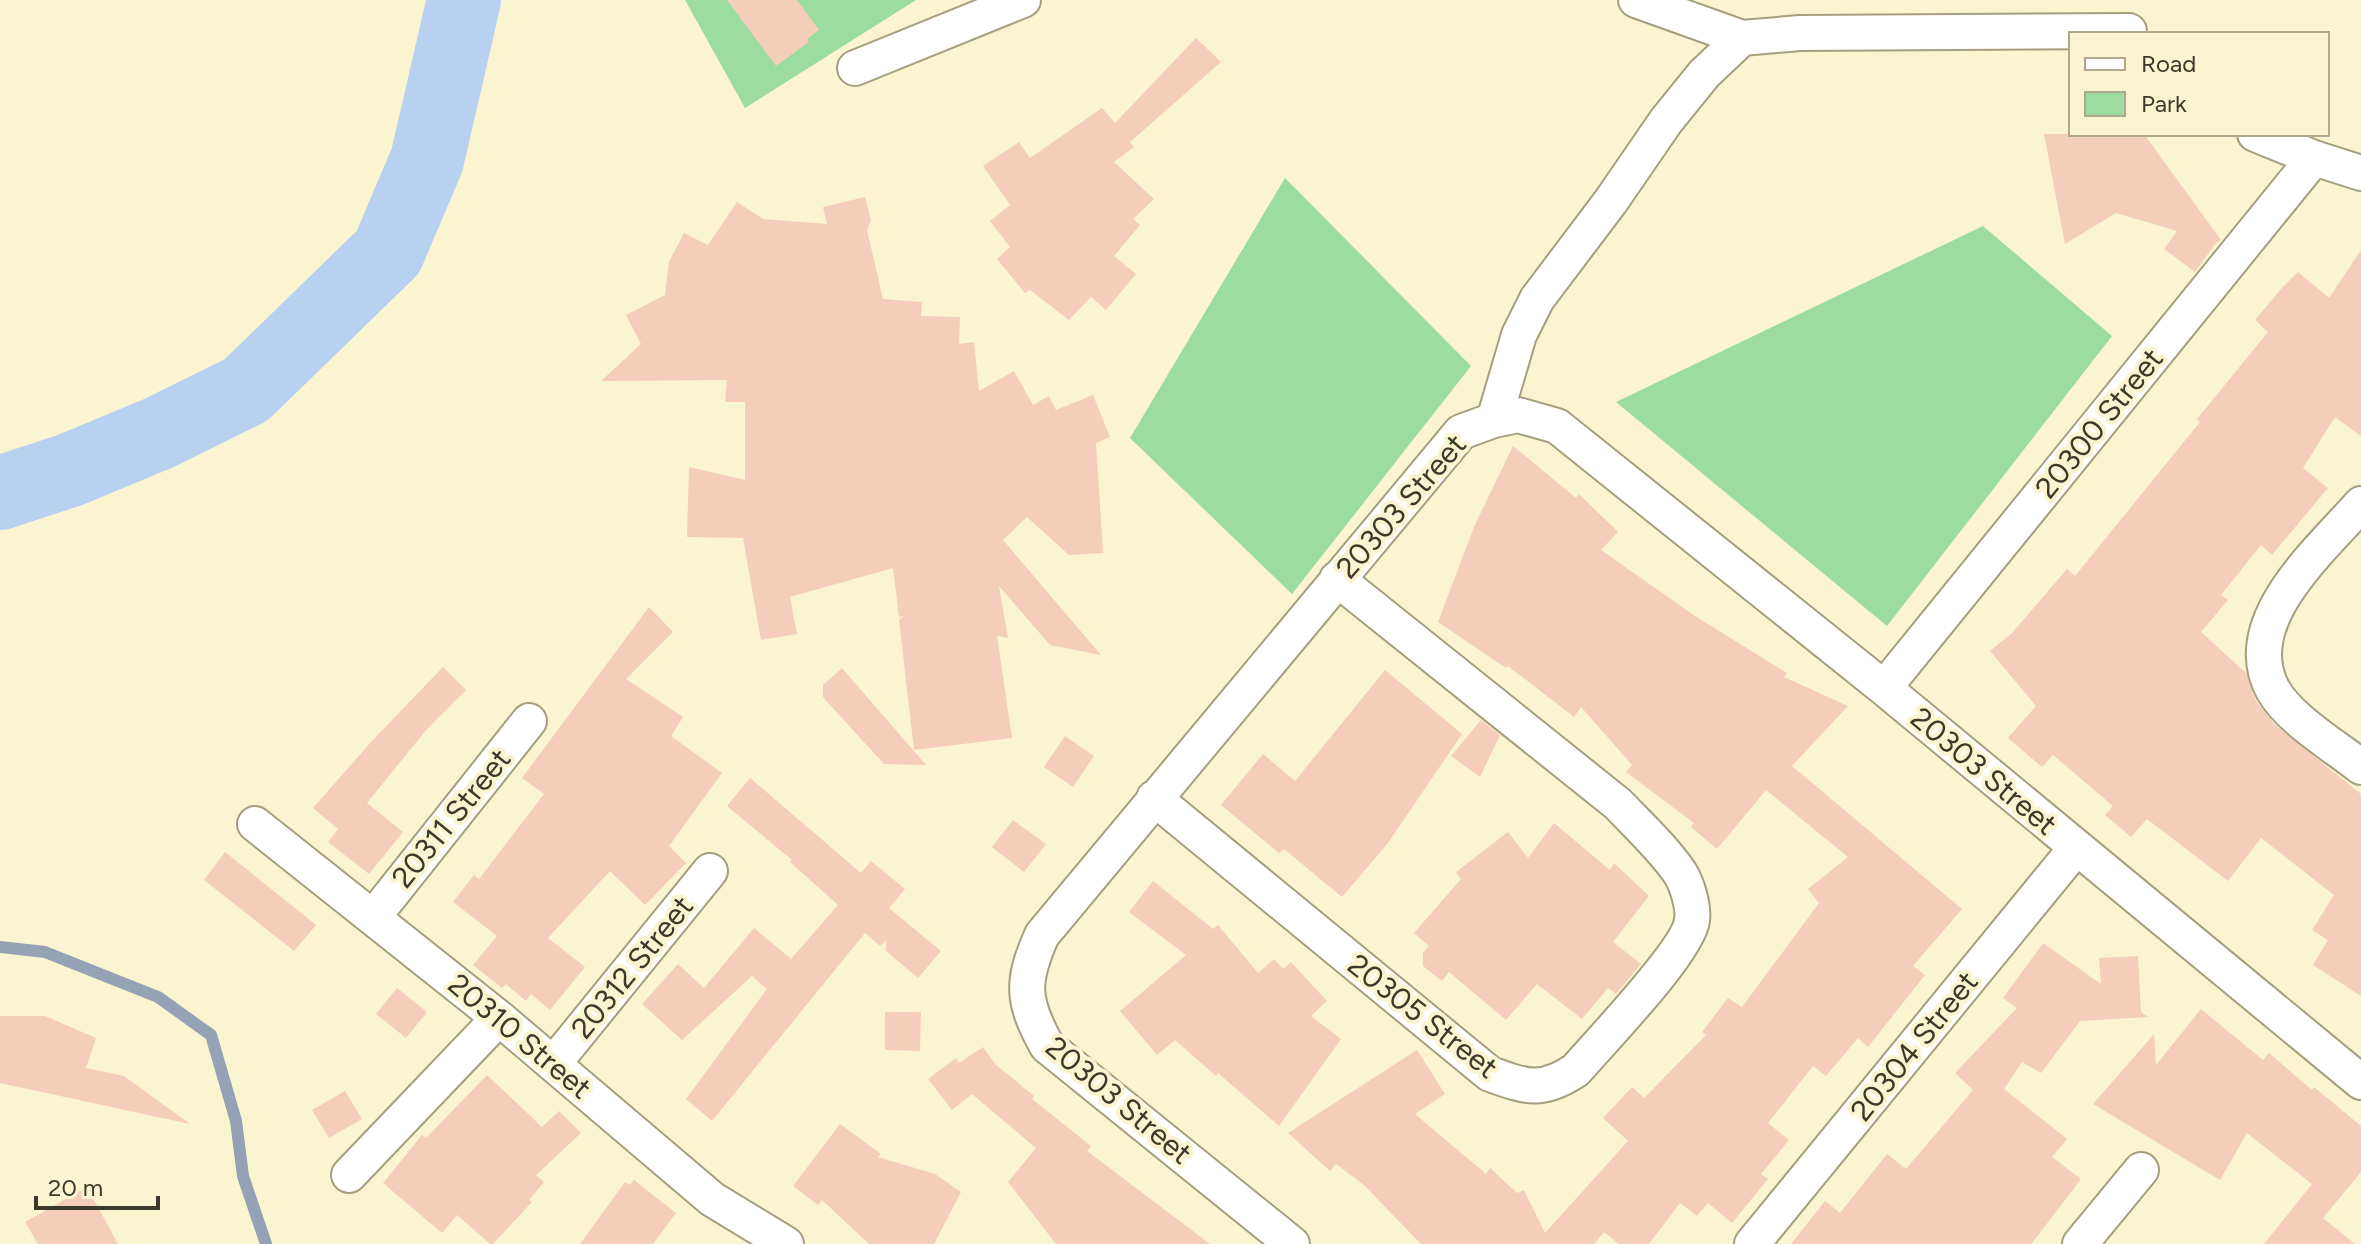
<svg xmlns="http://www.w3.org/2000/svg" width="2361" height="1244" viewBox="0 0 2361 1244" font-family="Figtree,sans-serif">
	<rect width="100%" height="100%" fill="#faf4d0"/>
	<path fill="#9cdc9e" d="M685,0H916L745,108Z
		M1285,178L1471,366L1292,594L1130,438Z
		M1983,226L2112,336L1887,626L1616,402Z"/>
	<g fill="none" stroke-linecap="round" stroke-linejoin="round">
		<path stroke="#93a3b5" stroke-width="12" d="M0,947L45,952L158,997L211,1035L236,1121L243,1176L266,1244"/>
		<path stroke="#b9d1f0" stroke-width="74" d="M0,493L70,470L159,433L246,390L388,252L427,160L464,0"/>
	</g>
	<path fill="#f4ceba" d="M727,0H797L819,30L807,39L809,42L776,66Z
		M1196,38L1221,62L1130,142L1134,147L1114,162L1154,199L1133,219L1140,225L1114,256L1136,274L1106,310L1091,297L1069,320L1030,290L1025,293L997,259L1010,247L990,221L1010,205L983,166L1019,142L1030,158L1102,108L1115,123Z
		M2044,134H2144L2221,240L2216,243L2195,272L2164,249L2177,231L2116,213L2065,244Z
		M865,197L871,221L867,230L883,299L922,302L921,316L960,317L959,344L974,342L979,391L1014,371L1033,405L1049,396L1056,410L1093,395L1110,437L1096,443L1103,553L1069,555L1027,517L1003,540L1101,655L1050,645L999,586L1008,638L997,636L1012,738L914,750L899,620L903,616L899,617L893,568L790,597L797,634L761,640L743,538L687,537L689,467L745,480V402H725L727,380L601,381L641,344L626,315L665,295L669,262L684,233L708,245L737,202L763,219L827,224L823,207Z
		M2361,250V436L2335,417L2303,468L2328,488L2272,555L2261,545L2221,595L2228,600L2201,632L2246,673L2256,701L2275,725L2361,794V996L2313,965L2328,940L2312,930L2334,895L2261,838L2228,881L2147,819L2131,837L2105,815L2113,806L2053,755L2042,767L2008,738L2036,706L1990,651L2012,633L2067,569L2075,576L2200,422L2197,419L2268,332L2255,320L2281,289L2298,272L2329,298Z
		M1513,446L1576,498L1579,494L1618,532L1601,550L1695,616L1787,673L1784,677L1848,706L1792,766L1962,909L1913,966L1925,975L1868,1047L1858,1038L1826,1076L1813,1066L1768,1123L1789,1140L1761,1174L1768,1179L1732,1223L1708,1203L1697,1216L1680,1203L1649,1244H1619L1604,1232L1594,1244H1421L1364,1185L1336,1164L1330,1171L1288,1133L1417,1050L1445,1094L1415,1114L1486,1174L1490,1168L1517,1193L1524,1190L1545,1233L1628,1141L1603,1118L1632,1087L1644,1098L1706,1035L1702,1032L1728,998L1742,1007L1819,903L1808,889L1848,857L1766,790L1717,849L1691,827L1694,823L1626,772L1632,765L1581,707L1574,717L1508,666L1506,668L1438,622L1474,527Z
		M649,607L673,632L626,679L683,717L671,736L722,773L669,846L686,863L645,905L610,871L548,938L585,967L550,1010L531,994L526,1001L506,984L502,988L473,965L497,936L453,902L474,875L479,879L544,794L522,778Z
		M443,667L466,690L427,729L367,803L403,832L369,874L328,842L338,829L313,808L372,741Z
		M842,668L926,765L884,764L831,706L823,697V685Z
		M1385,670L1462,734L1388,843L1342,897L1284,849L1279,853L1221,805L1263,754L1295,781Z
		M1481,720L1500,735L1480,777L1451,756Z
		M1065,736L1094,756L1073,787L1044,767Z
		M750,778L861,873L871,861L905,889L889,908L941,951L918,978L886,951V940L880,946L865,933L712,1121L686,1099L767,989L752,976L682,1040L642,1004L678,964L704,988L754,928L791,959L838,905L790,862L792,860L727,806Z
		M1013,820L1046,844L1024,872L992,847Z
		M1554,823L1610,870L1614,863L1649,896L1613,942L1641,964L1616,994L1608,988L1582,1019L1537,984L1506,1020L1449,972L1442,981L1423,966V953L1429,946L1414,933L1461,879L1456,872L1508,832L1528,858Z
		M225,852L316,925L294,951L204,880Z
		M1153,881L1213,929L1218,925L1258,973L1274,959L1283,969L1291,962L1327,1001L1311,1016L1341,1039L1279,1126L1218,1073L1216,1076L1175,1040L1157,1055L1120,1011L1186,955L1129,912Z
		M2043,943L2101,984L2099,958L2138,956L2141,1012L2148,1017L2080,1021L2041,1073L2022,1062L2004,1089L2067,1139L2052,1157L2081,1179L2039,1234L2031,1244H1791L1825,1201L1840,1213L1887,1154L1906,1169L1973,1090L1955,1073L2017,1008L2003,998Z
		M397,988L427,1012L406,1038L376,1014Z
		M2201,1009L2263,1060L2269,1053L2312,1090L2314,1087L2361,1126V1172L2323,1218L2355,1244H2264L2312,1184L2247,1133L2220,1180L2093,1104L2154,1034L2156,1065Z
		M885,1012H921L920,1051L885,1050Z
		M0,1016H45L96,1038L86,1068L124,1076L190,1124L0,1083Z
		M983,1047L995,1064L1034,1096L1032,1099L1091,1146L1087,1151L1210,1244H1056L1008,1182L1036,1148L972,1094L952,1110L928,1079L956,1058L959,1063Z
		M487,1075L542,1127L559,1111L581,1133L536,1175L544,1182L529,1200L532,1202L493,1244H490L457,1215L442,1233L383,1183L422,1135L426,1138Z
		M345,1091L362,1119L329,1138L312,1110Z
		M840,1124L881,1154L878,1157L935,1174L961,1192L934,1244H869L822,1200L818,1205L793,1186Z
		M634,1180L676,1213L653,1244H580L625,1182L630,1185Z
		M87,1187L118,1244H38L25,1222Z"/>
	<g fill="none" stroke-linecap="round" stroke-linejoin="round">
		<g stroke="#a59f7d" stroke-width="38">
			<path id="minor" d="M1636,0L1742,38
				M855,68L1023,0
				M2255,134L2314,158L2361,173
				M1494,420L1519,335L1537,299L1611,201L1666,121L1704,74L1742,38L1800,33L2129,31
				M2361,504C2320,551 2236,622 2273,690C2289,719 2335,746 2361,767
				M1884,688L2314,158
				M1154,798L1490,1074C1526,1087 1542,1093 1576,1070C1600,1042 1689,950 1692,920C1694,907 1687,884 1680,873C1663,848 1639,826 1618,804L1337,579
				M255,824L499,1018L712,1199L786,1244
				M374,916L529,721
				M554,1063L710,871
				M349,1175L499,1018
				M1292,1244L1047,1046C1022,1001 1021,982 1042,935L1461,432L1494,420L1518,415L1557,426L1884,688L2361,1082
				M1752,1244L2076,848
				M2080,1244L2141,1170"/>
		</g>
		<use href="#minor" stroke="#fff" stroke-width="34"/>
	</g>
	<g text-anchor="middle" dominant-baseline="central" stroke-width="8" stroke-linejoin="round" paint-order="stroke">
		<g font-size="30" fill="#3b392b" stroke="#faf4d0">
			<text transform="translate(2099 423) rotate(-51)">20300 Street</text>
			<text transform="translate(1401 506) rotate(-49)">20303 Street</text>
			<text transform="translate(1984 771) rotate(40)">20303 Street</text>
			<text transform="translate(451 818) rotate(-51)">20311 Street</text>
			<text transform="translate(632 967) rotate(-51)">20312 Street</text>
			<text transform="translate(1423 1016) rotate(38)">20305 Street</text>
			<text transform="translate(520 1036) rotate(40)">20310 Street</text>
			<text transform="translate(1914 1046) rotate(-51)">20304 Street</text>
			<text transform="translate(1119 1100) rotate(40)">20303 Street</text>
		</g>
	</g>
	<rect x="2069" y="32" width="260" height="104" fill="#faf4d0" stroke="#aea98e" stroke-width="2"/>
	<rect x="2085" y="58" width="40" height="12" fill="#ffffff" stroke="#aea98e" stroke-width="2"/>
	<text x="2141" y="72" font-size="24" fill="#3b392b">Road</text>
	<rect x="2085" y="92" width="40" height="24" fill="#9cdc9e" stroke="#aea98e" stroke-width="2"/>
	<text x="2141" y="112" font-size="24" fill="#3b392b">Park</text>
	<path d="M36 1196v12h122v-12" fill="none" stroke="#3b392b" stroke-width="4"/>
	<text x="48" y="1196" font-size="24" fill="#3b392b" stroke="#faf4d0" stroke-width="6" paint-order="stroke">20 m</text>
</svg>
